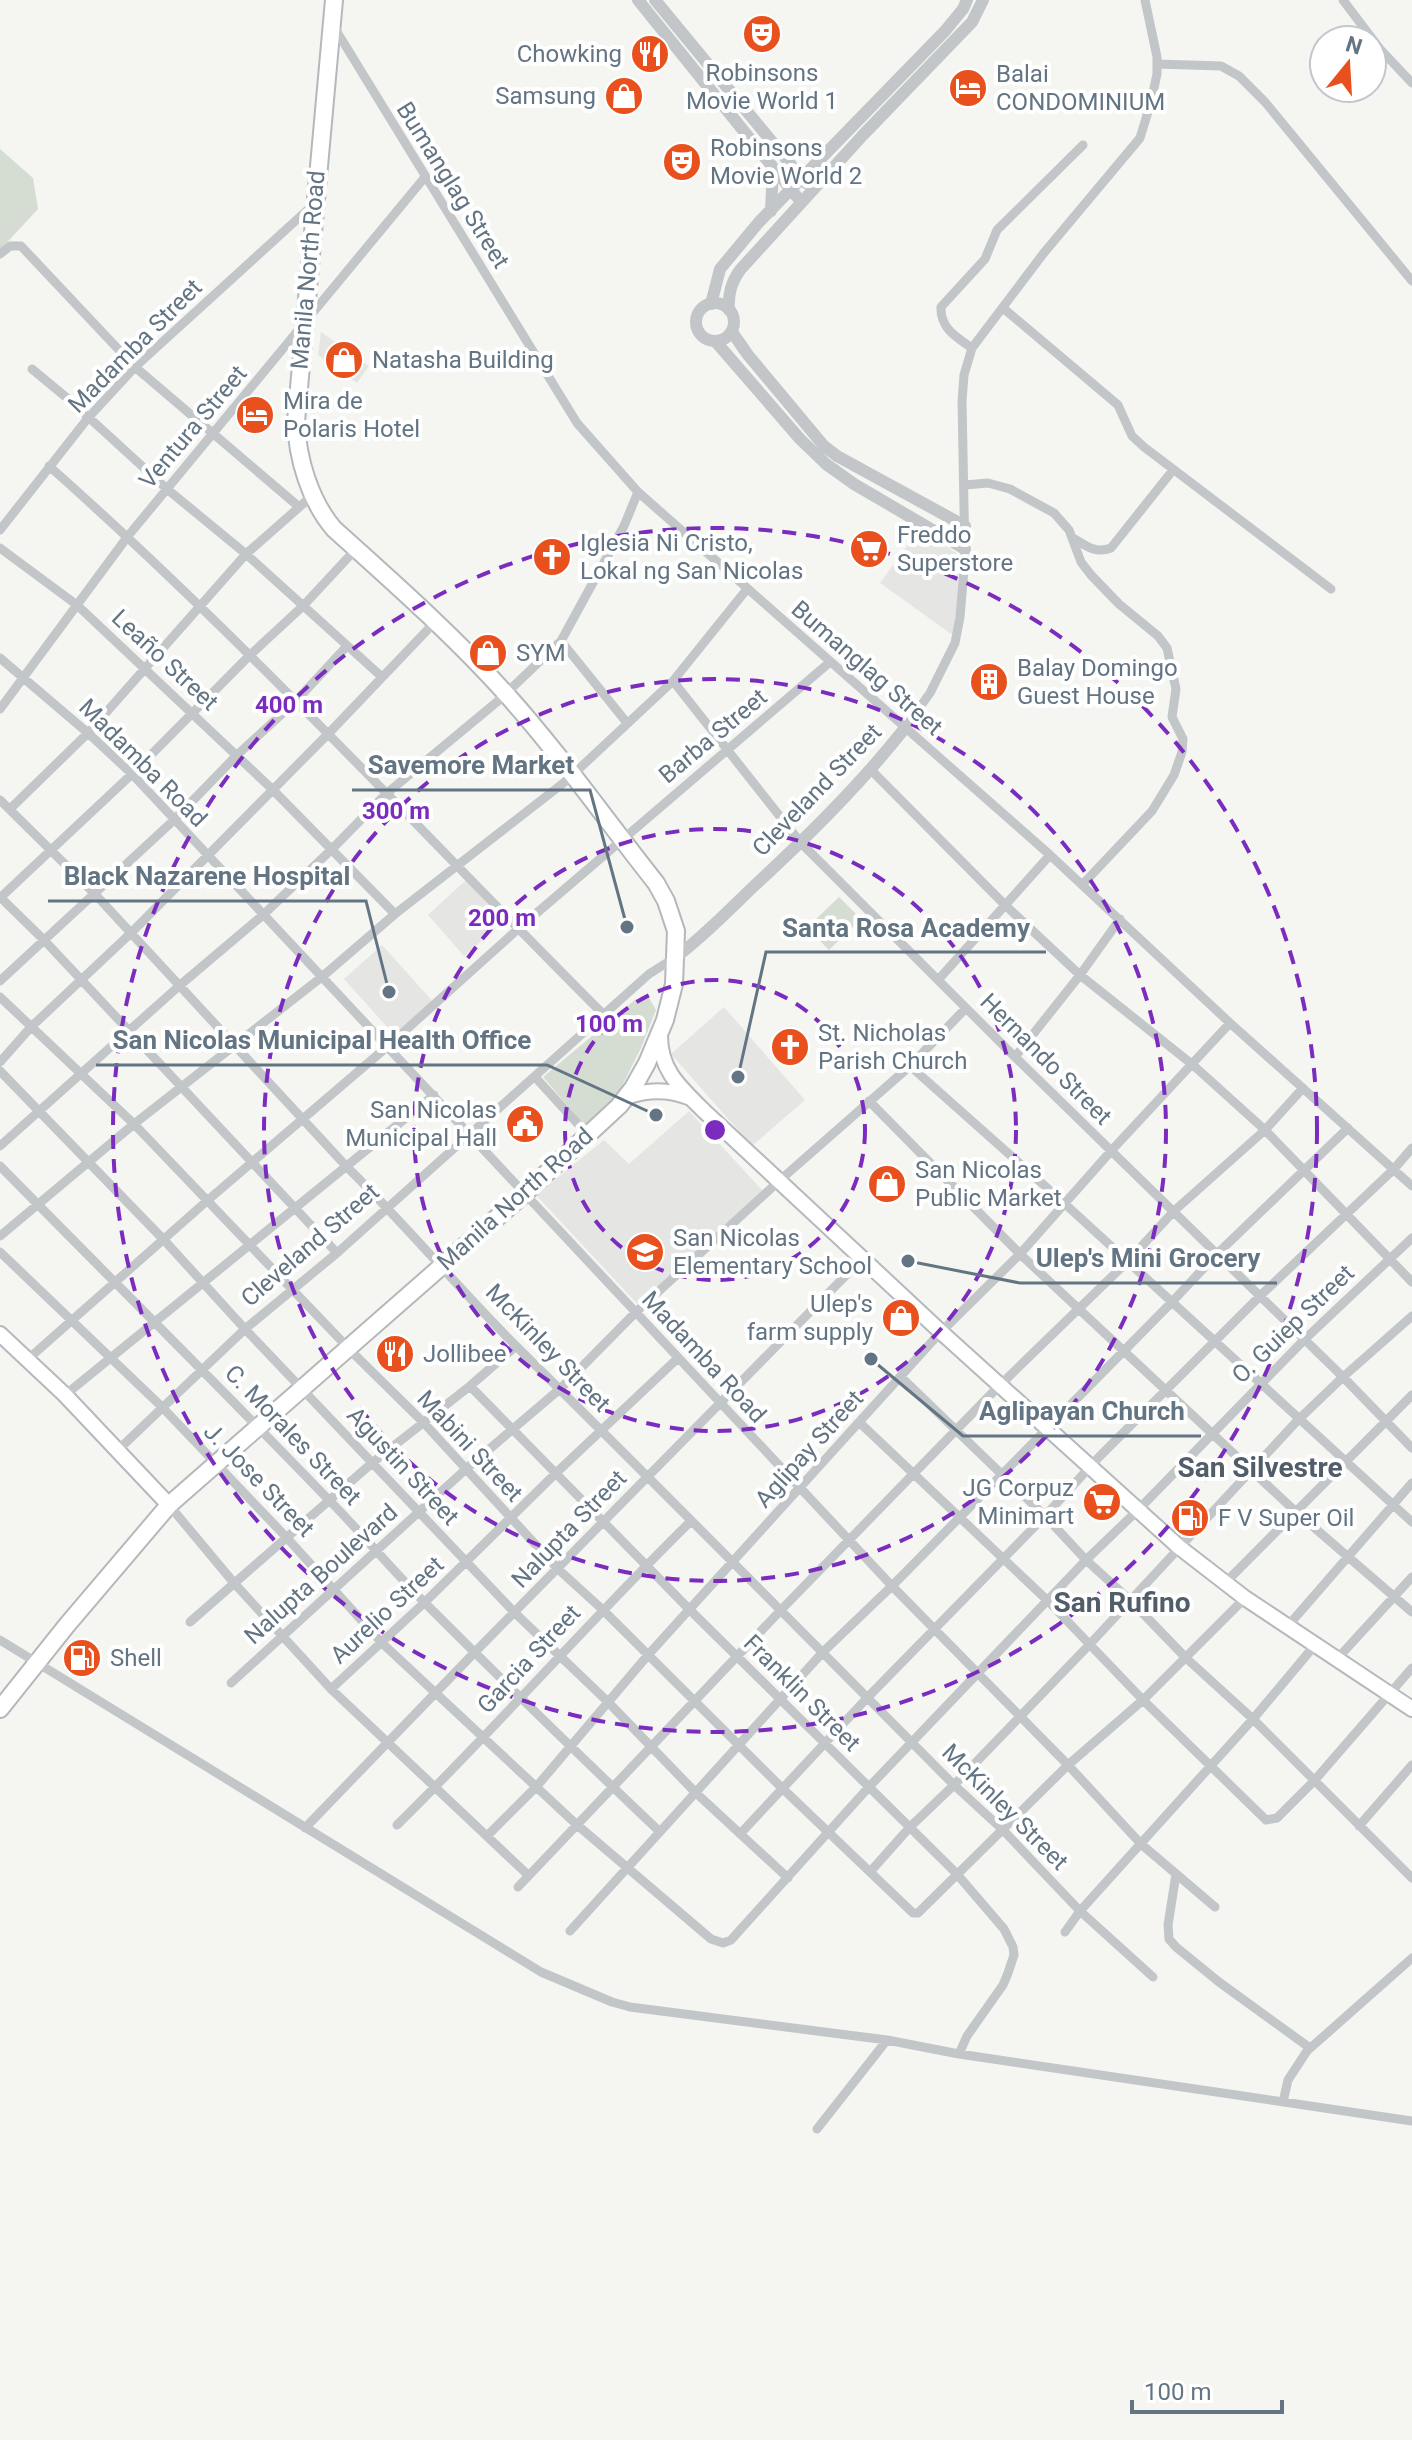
<svg xmlns="http://www.w3.org/2000/svg" width="1412" height="2440" viewBox="0 0 1412 2440" font-family="Roboto,sans-serif">
	<rect width="100%" height="100%" fill="#f5f5f1"/>
	<path fill="#e5e6e4" d="M321,332L369,366L357,383L318,355Z
		M920,528L959,555L957,619L954,636L880,583Z
		M466,880L504,921L464,956L428,915Z
		M382,945L435,1004L397,1038L344,979Z
		M724,1007L805,1100L752,1146L671,1054Z
		M689,1111L765,1193L642,1309L536,1195L604,1140L629,1164Z"/>
	<path fill="#d5dcd2" d="M0,149L33,178L38,209L0,250Z
		M839,897L861,919L829,950L807,928Z
		M649,998L656,1010L641,1048L616,1098L586,1127L543,1077L636,999Z"/>
	<g fill="none" stroke-linecap="round" stroke-linejoin="round">
		<g stroke="#b4b9be" stroke-width="18">
			<path id="secondary" d="M0,1334L65,1395L169,1505"/>
		</g>
		<g stroke="#b5b9bd" stroke-width="18">
			<path id="primary" d="M660,1036C660,1071 681,1088 704,1111L941,1332L1179,1547L1245,1598L1412,1709
				M626,1097C646,1090 668,1089 688,1097"/>
		</g>
		<g stroke="#b5b8bb" stroke-width="20">
			<path id="trunk" d="M0,1709L67,1625L169,1505L524,1194L619,1106L633,1088L647,1063L665,1020L674,984L676,931L666,901L656,883C606,820 560,754 507,695C454,636 393,582 334,529C310,501 297,458 296,421L334,0"/>
		</g>
		<path stroke="#c2c6c9" stroke-width="9" d="M1343,0L1380,49L1412,83
			M334,27L577,423L638,492L1050,855L1230,1023L1412,1186
			M1157,64L1221,66L1239,76L1265,102L1412,281
			M0,254L10,246H21L135,367L298,506
			M1003,308L1118,405L1132,436L1144,447L1331,589
			M972,348C956,337 940,328 941,307L985,259L997,230L1083,145
			M32,369L73,403L167,489L246,554L382,677
			M49,466C244,639 420,831 604,1015
			M965,485L988,483L1010,489L1054,513L1069,530L1081,562L1091,575L1119,604L1158,636L1167,648L1176,689L1172,717L1183,739L1182,752L1174,775L1152,811L1082,885
			M0,530L88,418L135,367L314,204
			M1073,538C1086,546 1096,554 1111,548L1173,470
			M0,548L77,605L272,789L395,914
			M561,641L627,723
			M0,658L88,733L132,774L892,1586L1068,1765L1141,1844L1215,1907
			M673,681L801,843L1015,1057L1343,1377L1412,1448
			M0,709L128,536L425,177
			M905,728L930,693L955,643L960,617L965,558L962,401L964,375L972,348L1043,254L1140,138L1151,102L1157,74V57L1145,0
			M871,770L1005,905L1080,975L1193,1065L1265,1130L1412,1282
			M0,800L94,893L346,1166C405,1224 458,1288 517,1347C664,1492 809,1639 954,1785L1002,1829L1080,1911L1153,1977
			M10,809L88,733L246,554L313,495
			M0,897L44,940L337,1253
			M0,898L132,774L249,656L303,606L356,549
			M938,980L1050,855
			M0,981L174,820L236,756L296,701L347,646
			M0,997L134,1124L355,1355L423,1422L558,1569L603,1610L782,1788L913,1913H918L1068,1765L1143,1700L1245,1598
			M1015,1057L1080,975L1120,919
			M0,1062L31,1027L131,933L329,733L435,622
			M910,1066L1064,1203L1412,1522
			M0,1071L164,1240L245,1329L515,1613L607,1701L695,1792L788,1878
			M535,1077L588,1135
			M869,1101L1020,1254L1295,1511L1412,1612
			M0,1146L179,986L263,915L333,848L386,794L498,701L561,641L624,526L638,492
			M0,1166C109,1277 219,1386 327,1498C361,1532 392,1570 426,1604C503,1681 581,1757 660,1832
			M0,1236L134,1124L323,976L395,914L566,781L673,681L747,589
			M0,1252L162,1407L287,1538L382,1643L576,1824L711,1939L723,1943L731,1940L868,1788L1086,1560L1138,1510L1304,1340L1412,1238
			M27,1360L208,1200L388,1046L518,929L830,662
			M901,1377L1045,1516L1086,1560L1130,1600L1186,1658L1253,1719L1412,1878
			M470,1386L689,1609L956,1873L1004,1929L1013,1947L1014,1955L1008,1973L1003,1985L967,2036L959,2054
			M65,1395L434,1095
			M860,1423L1048,1601L1143,1700L1266,1820L1277,1818L1314,1781L1412,1668
			M117,1451L245,1329L337,1253L649,974L676,957
			M169,1505L234,1583L331,1689L528,1875
			M1225,1583L1412,1395
			M190,1622L372,1463L470,1386L516,1346
			M1287,1627L1412,1483
			M0,1640L541,1972L612,2002L630,2007L887,2040L959,2054L1412,2121
			M1337,1659L1412,1577
			M231,1683L466,1469L561,1388L635,1313L779,1181L910,1066L966,1008
			M331,1689L424,1603L555,1474L677,1359
			M397,1825C498,1726 590,1620 691,1521
			M1359,1826L1412,1765
			M305,1828L475,1652L862,1259
			M740,1834L868,1697L1045,1516L1099,1457L1260,1296L1394,1169L1412,1148
			M487,1836L537,1786L648,1655L938,1335L1020,1254L1111,1151L1230,1023
			M870,1872L910,1827L954,1785L1090,1644L1298,1420L1343,1377L1412,1316
			M1176,1874L1168,1925L1169,1939L1176,1947L1219,1982L1310,2048
			M518,1887L780,1611L996,1389L1128,1261L1174,1211L1265,1130L1303,1088
			M570,1931L823,1652L892,1586L1171,1303L1217,1254L1348,1128
			M1065,1932L1080,1911L1253,1719L1315,1645
			M1283,2102L1288,2080L1307,2051L1412,1958
			M817,2129L887,2040"/>
		<path stroke="#c2c6c9" stroke-width="12" d="M638,0L797,197
			M655,0L806,183
			M771,211L773,168
			M696 322a19 19 0 1 1 38 0a19 19 0 1 1-38 0Z
			M711,304L720,269L759,222L945,31L963,9L967,0
			M729,310C728,294 731,283 740,270L863,135L972,22L983,0
			M732,332L748,355L824,446L837,456L965,526
			M716,342L800,439L826,464L854,484L965,549
			M676,957C704,936 728,911 753,887C807,837 859,786 905,728"/>
		<use href="#secondary" stroke="#fff" stroke-width="14"/>
		<use href="#primary" stroke="#fff" stroke-width="14"/>
		<use href="#trunk" stroke="#fff" stroke-width="16"/>
	</g>
	<g fill="none" stroke="#7b2cbf" stroke-width="4" stroke-dasharray="14 10">
		<circle cx="715" cy="1130" r="150"/>
		<circle cx="715" cy="1130" r="301"/>
		<circle cx="715" cy="1130" r="451"/>
		<circle cx="715" cy="1130" r="602"/>
	</g>
	<defs>
		<g id="theatre-disc" transform="scale(2)"><circle r="9.5" fill="#e8511e" stroke="#fff"/><path d="M-5-5.5Q0-4 5-5.5V0Q5 5 0 6Q-5 5-5 0ZM-3.3-2.5H-1v1.5H-3.3ZM1-2.5H3.3v1.5H1ZM-2.8 1Q0 5.5 2.8 1Z" fill="#fff"/></g>
		<g id="restaurant-disc" transform="scale(2)"><circle r="9.5" fill="#e8511e" stroke="#fff"/><path d="M-5-6h1v4h1v-4h1v4h1v-4h1v5L-1.5 .5V6h-2V.5L-5-1ZM5-6V6H3V1.5H1.5Q1.5-4 5-6Z" fill="#fff"/></g>
		<g id="hotel-disc" transform="scale(2)"><circle r="9.5" fill="#e8511e" stroke="#fff"/><path d="M-6-4.5h1.5V1H6V5H4.5V3h-9V5H-6ZM-4 0a1.8 1.8 0 1 1 3.6 0ZM.5 0V-2.5h3Q6-2.5 6 0Z" fill="#fff"/></g>
		<g id="shop-disc" transform="scale(2)"><circle r="9.5" fill="#e8511e" stroke="#fff"/><path d="M-5-2.5h2.3a2.7 3.5 0 0 1 5.4 0H5L5.5 6h-11ZM-1.5-2.5h3a1.5 2.3 0 0 0-3 0Z" fill="#fff"/></g>
		<g id="supermarket-disc" transform="scale(2)"><circle r="9.5" fill="#e8511e" stroke="#fff"/><path d="M-6-5.5h2.5l.6 2H6L4.5 2H-2.5L-4.4-4H-6ZM-1.5 3.2a1.3 1.3 0 1 0 .1 0ZM3 3.2a1.3 1.3 0 1 0 .1 0Z" fill="#fff"/></g>
		<g id="church-disc" transform="scale(2)"><circle r="9.5" fill="#e8511e" stroke="#fff"/><path d="M-1.2-6h2.4v3.5h3.3v2.4h-3.3V6h-2.4V-.1h-3.3v-2.4h3.3Z" fill="#fff"/></g>
		<g id="building-disc" transform="scale(2)"><circle r="9.5" fill="#e8511e" stroke="#fff"/><path d="M-4-6H4V6H1V3H-1V6H-4ZM-2.5-4.3h1.7v1.8h-1.7ZM.8-4.3h1.7v1.8H.8ZM-2.5-1h1.7V.8h-1.7ZM.8-1h1.7V.8H.8Z" fill="#fff"/></g>
		<g id="civic-disc" transform="scale(2)"><circle r="9.5" fill="#e8511e" stroke="#fff"/><path d="M-.6-6.5H3V-4.5H.6V-3L4-1V1h2V6H-6V1h2V-1L-.6-3ZM-1.2 2.5V6h2.4V2.5Z" fill="#fff"/></g>
		<g id="school-disc" transform="scale(2)"><circle r="9.5" fill="#e8511e" stroke="#fff"/><path d="M0-5L7-2L0 1L-7-2ZM-4 1L0 2.5L4 1V4Q0 6-4 4Z" fill="#fff"/></g>
		<g id="fuel-disc" transform="scale(2)"><circle r="9.5" fill="#e8511e" stroke="#fff"/><path d="M-5.5-6h7V0h2V4h1.3V-2.5L3-4.5l.8-.8L6-3V5H2.5V1h-1V6h-7ZM-4.2-4.7v3.2H.2V-4.7Z" fill="#fff"/></g>
	</defs>
	<g fill-rule="evenodd">
		<use href="#theatre-disc" x="762" y="34"/>
		<use href="#restaurant-disc" x="650" y="54"/>
		<use href="#hotel-disc" x="968" y="88"/>
		<use href="#shop-disc" x="624" y="96"/>
		<use href="#theatre-disc" x="682" y="162"/>
		<use href="#shop-disc" x="344" y="360"/>
		<use href="#hotel-disc" x="255" y="415"/>
		<use href="#supermarket-disc" x="869" y="549"/>
		<use href="#church-disc" x="552" y="557"/>
		<use href="#shop-disc" x="488" y="653"/>
		<use href="#building-disc" x="989" y="682"/>
		<use href="#church-disc" x="790" y="1047"/>
		<use href="#civic-disc" x="525" y="1124"/>
		<use href="#shop-disc" x="887" y="1184"/>
		<use href="#school-disc" x="645" y="1252"/>
		<use href="#shop-disc" x="901" y="1318"/>
		<use href="#restaurant-disc" x="395" y="1354"/>
		<use href="#supermarket-disc" x="1102" y="1502"/>
		<use href="#fuel-disc" x="1190" y="1518"/>
		<use href="#fuel-disc" x="82" y="1658"/>
	</g>
	<g text-anchor="middle" dominant-baseline="central" stroke-width="8" stroke-linejoin="round" paint-order="stroke">
		<g font-size="24" fill="#637483" stroke="#fff" text-anchor="start">
			<text x="622" y="54" text-anchor="end">Chowking</text>
			<text x="762" y="73" text-anchor="middle">Robinsons<tspan x="762" dy="28">Movie World 1</tspan></text>
			<text x="996" y="74">Balai<tspan x="996" dy="28">CONDOMINIUM</tspan></text>
			<text x="596" y="96" text-anchor="end">Samsung</text>
			<text x="710" y="148">Robinsons<tspan x="710" dy="28">Movie World 2</tspan></text>
			<text x="372" y="360">Natasha Building</text>
			<text x="283" y="401">Mira de<tspan x="283" dy="28">Polaris Hotel</tspan></text>
			<text x="897" y="535">Freddo<tspan x="897" dy="28">Superstore</tspan></text>
			<text x="580" y="543">Iglesia Ni Cristo,<tspan x="580" dy="28">Lokal ng San Nicolas</tspan></text>
			<text x="516" y="653">SYM</text>
			<text x="1017" y="668">Balay Domingo<tspan x="1017" dy="28">Guest House</tspan></text>
			<text x="818" y="1033">St. Nicholas<tspan x="818" dy="28">Parish Church</tspan></text>
			<text x="497" y="1110" text-anchor="end">San Nicolas<tspan x="497" dy="28">Municipal Hall</tspan></text>
			<text x="915" y="1170">San Nicolas<tspan x="915" dy="28">Public Market</tspan></text>
			<text x="673" y="1238">San Nicolas<tspan x="673" dy="28">Elementary School</tspan></text>
			<text x="873" y="1304" text-anchor="end">Ulep's<tspan x="873" dy="28">farm supply</tspan></text>
			<text x="423" y="1354">Jollibee</text>
			<text x="1074" y="1488" text-anchor="end">JG Corpuz<tspan x="1074" dy="28">Minimart</tspan></text>
			<text x="1218" y="1518">F V Super Oil</text>
			<text x="110" y="1658">Shell</text>
		</g>
		<g font-size="24" fill="#637483" stroke="#fff">
			<text transform="translate(453 185) rotate(58)">Bumanglag Street</text>
			<text transform="translate(308 270) rotate(-85)">Manila North Road</text>
			<text transform="translate(135 346) rotate(-45)">Madamba Street</text>
			<text transform="translate(193 427) rotate(-50)">Ventura Street</text>
			<text transform="translate(165 660) rotate(43)">Leaño Street</text>
			<text transform="translate(867 668) rotate(41)">Bumanglag Street</text>
			<text transform="translate(713 736) rotate(-40)">Barba Street</text>
			<text transform="translate(143 763) rotate(45)">Madamba Road</text>
			<text transform="translate(817 790) rotate(-46)">Cleveland Street</text>
			<text transform="translate(1046 1059) rotate(45)">Hernando Street</text>
			<text transform="translate(515 1199) rotate(-42)">Manila North Road</text>
			<text transform="translate(310 1245) rotate(-41)">Cleveland Street</text>
			<text transform="translate(1293 1324) rotate(-44)">O. Guiep Street</text>
			<text transform="translate(548 1348) rotate(46)">McKinley Street</text>
			<text transform="translate(704 1357) rotate(47)">Madamba Road</text>
			<text transform="translate(293 1435) rotate(46)">C. Morales Street</text>
			<text transform="translate(470 1446) rotate(47)">Mabini Street</text>
			<text transform="translate(809 1449) rotate(-48)">Aglipay Street</text>
			<text transform="translate(403 1466) rotate(47)">Agustin Street</text>
			<text transform="translate(259 1480) rotate(46)">J. Jose Street</text>
			<text transform="translate(569 1529) rotate(-46)">Nalupta Street</text>
			<text transform="translate(321 1574) rotate(-42)">Nalupta Boulevard</text>
			<text transform="translate(387 1610) rotate(-43)">Aurelio Street</text>
			<text transform="translate(529 1659) rotate(-47)">Garcia Street</text>
			<text transform="translate(802 1693) rotate(45)">Franklin Street</text>
			<text transform="translate(1005 1807) rotate(45)">McKinley Street</text>
		</g>
		<g font-size="28" font-weight="bold" fill="#515d68" stroke="#fff">
			<text x="1260" y="1467">San Silvestre</text>
			<text x="1122" y="1602">San Rufino</text>
		</g>
	</g>
	<circle cx="715" cy="1130" r="12" fill="#7b2cbf" stroke="#fff" stroke-width="4"/>
	<g font-size="24" text-anchor="middle" font-weight="bold" fill="#7b2cbf" stroke="#fff" stroke-width="8" stroke-linejoin="round" paint-order="stroke">
		<text x="289" y="713">400 m</text>
		<text x="396" y="819">300 m</text>
		<text x="502" y="926">200 m</text>
		<text x="609" y="1032">100 m</text>
	</g>
	<path fill="none" stroke="#637483" stroke-width="3" d="M627 927L590 790H352M389 992L366 901H48M738 1077L766 952H1046M656 1115L547 1065H96M908 1261L1020 1283H1277M871 1359L963 1436H1201"/>
	<g fill="#637483" stroke="#fff" stroke-width="3">
		<circle cx="627" cy="927" r="8"/>
		<circle cx="389" cy="992" r="8"/>
		<circle cx="738" cy="1077" r="8"/>
		<circle cx="656" cy="1115" r="8"/>
		<circle cx="908" cy="1261" r="8"/>
		<circle cx="871" cy="1359" r="8"/>
	</g>
	<g font-size="26" text-anchor="middle" font-weight="bold" fill="#637483" stroke="#fff" stroke-width="8" stroke-linejoin="round" paint-order="stroke">
		<text x="471" y="774">Savemore Market</text>
		<text x="207" y="885">Black Nazarene Hospital</text>
		<text x="906" y="937">Santa Rosa Academy</text>
		<text x="322" y="1049">San Nicolas Municipal Health Office</text>
		<text x="1148" y="1267">Ulep's Mini Grocery</text>
		<text x="1082" y="1420">Aglipayan Church</text>
	</g>
	<g transform="translate(1348 64) rotate(18)"><circle r="38" fill="#ffffff" stroke="#c1c7cd" stroke-width="2"/>
	<path d="M0-6L14 30L0 20L-14 30Z" fill="#e8511e"/>
	<text y="-12" font-size="22" font-weight="bold" text-anchor="middle" fill="#637483">N</text>
	</g>
	<path d="M1132 2400v12h150v-12" fill="none" stroke="#637483" stroke-width="4"/>
	<text x="1144" y="2400" font-size="24" fill="#637483" stroke="#ffffff" stroke-width="6" paint-order="stroke">100 m</text>
</svg>
